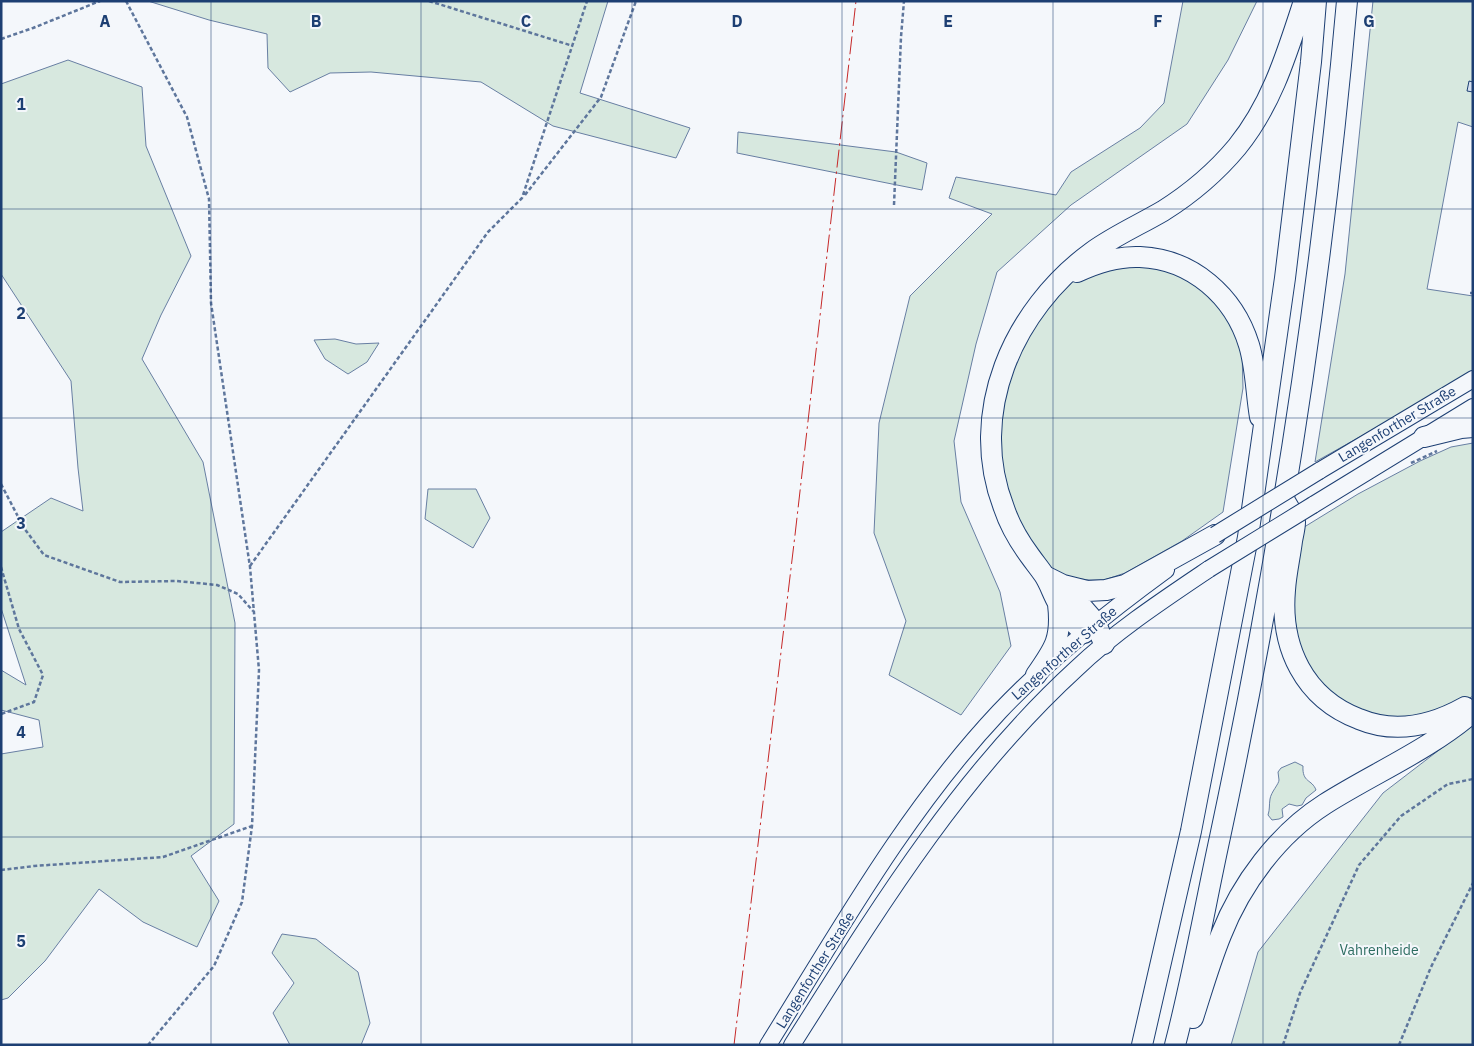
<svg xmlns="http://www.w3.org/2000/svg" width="1474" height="1046" viewBox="0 0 1474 1046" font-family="'IBM Plex Sans',sans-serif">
	<rect width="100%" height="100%" fill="#f4f7fb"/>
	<path fill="#d7e8df" stroke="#687fa3" d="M148,1H608L580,93L690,128L676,158L553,126L481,82L371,72L330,73L290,92L268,68L267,34L209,20Z
		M1183,1H1257L1228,60L1187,124L1071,205L997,272L976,344L954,441L961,502L1000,592L1011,646L961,715L889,675L906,621L874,533L879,423L910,296L992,214L949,198L956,177L1056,195L1071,172L1140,128L1164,103Z
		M1373,1H1473V127L1458,122L1427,289L1473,296V370L1424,401L1315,462L1345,274Z
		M68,60L142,87L146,146L191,256L161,315L142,359L203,462L235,623L234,824L191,856L219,901L197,947L143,922L99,889L45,961L8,998L1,1000V754L43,747L39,720L1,710V670L26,685L1,608V532L51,498L83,511L78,468L71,381L1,274V84Z
		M738,132L896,152L927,163L922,190L737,153Z
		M1137,263L1179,272L1225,308L1242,351L1243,388L1223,512L1182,541L1125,573L1104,580H1089L1066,577L1045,564L1010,506L998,455L1001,400L1021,342L1068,283L1093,271Z
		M335,339L356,344L379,343L367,362L348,374L325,359L314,340Z
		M1473,443V696L1460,704L1405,722L1349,711L1302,661L1295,620L1292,588L1301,529L1358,494L1420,461L1451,447Z
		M428,489H476L490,518L473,548L425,519Z
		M1473,724V1045H1231L1258,952L1383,793Z
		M1295,762L1303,766C1302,783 1312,779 1316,790L1306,798L1302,805L1297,806L1289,804L1282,809L1283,817L1279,819L1272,820L1268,815C1270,809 1269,805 1270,799C1271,792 1279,784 1279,780C1279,777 1278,775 1278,772L1281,768Z
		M282,934L316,939L358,972L370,1023L361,1045H290L273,1013L294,983L272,953Z"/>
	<path fill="#d5e0f0" stroke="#1d3f73" d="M1469,81L1473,82V92L1467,91Z"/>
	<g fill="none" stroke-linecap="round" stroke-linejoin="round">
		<g stroke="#1d3f73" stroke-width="18">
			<path id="secondary" d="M1319,471L1473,379
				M1313,505L1473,407
				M768,1045C839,931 906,811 999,712C1049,659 1107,613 1166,570
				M792,1045C876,912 959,776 1076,669C1116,631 1163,600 1209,569"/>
		</g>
		<g stroke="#1d3f73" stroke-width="22">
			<path id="motorway" d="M1077,272C1096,263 1118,256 1140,257C1192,259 1234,296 1249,345C1256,368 1256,394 1260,417
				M1424,437L1461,428L1473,427
				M1285,501C1288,507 1295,516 1295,522C1295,528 1293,535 1292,541C1290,557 1286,574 1285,590C1280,647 1304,698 1359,719C1395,734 1431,726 1465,707
				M1045,576L1063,585L1087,591L1106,590L1125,585L1215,535
				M1063,585L1096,623L1104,644
				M1084,633C1075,624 1065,614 1058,603C1053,595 1050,584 1044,575C1040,569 1035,563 1030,556C1019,541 1010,526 1004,508C967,413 1013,310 1092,252C1114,236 1139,225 1163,211C1190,194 1217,171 1237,147C1272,104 1287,53 1304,1
				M1036,675C1055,648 1062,638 1058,604
				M1193,1018C1202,990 1210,962 1221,935C1241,884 1278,834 1325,804C1374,773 1429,750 1473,712
				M1142,1045L1191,831L1248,537L1285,278L1311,62L1316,1
				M1175,1045C1193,976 1205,906 1220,837C1279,561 1322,282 1347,1"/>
		</g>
		<path stroke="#5e769c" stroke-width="2.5" stroke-dasharray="4 2.5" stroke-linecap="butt" d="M126,1L187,117L209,199L211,303L250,567L259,670L252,826L242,902L214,966L148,1045
			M429,1L573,46
			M1,39L33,28L100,1
			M525,195L601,97L636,1
			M894,205L901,37L904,1
			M1470,293H1473
			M1411,463L1437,451
			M1,484L24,528L44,555L120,582L177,581L217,585L238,594L253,611
			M250,566L488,232L522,198L587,1
			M1,567L19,629L43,675L34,702L1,714
			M1,870L34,866L163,857L252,826
			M1283,1045L1300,993L1359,865L1401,816L1448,784L1473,779
			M1399,1045L1431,967L1473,883"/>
		<use href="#secondary" stroke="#f4f7fb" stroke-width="16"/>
		<use href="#motorway" stroke="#f4f7fb" stroke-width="20"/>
		<g stroke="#1d3f73" stroke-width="18" stroke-linecap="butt">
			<path id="secondary-bridge" d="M1215,535L1319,471
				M1209,569L1313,505"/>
		</g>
		<use href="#secondary-bridge" stroke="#f4f7fb" stroke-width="16"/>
		<path stroke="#c62828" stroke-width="1" stroke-dasharray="18 4 2.5 4" stroke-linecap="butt" d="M734,1045L795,535L856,1"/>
	</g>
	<path fill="none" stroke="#1d3f73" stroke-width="1" stroke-opacity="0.55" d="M211,1V1045M421,1V1045M632,1V1045M842,1V1045M1053,1V1045M1263,1V1045M1,209H1473M1,418H1473M1,628H1473M1,837H1473"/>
	<g text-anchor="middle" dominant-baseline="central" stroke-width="4" stroke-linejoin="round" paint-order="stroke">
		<g font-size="14" fill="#1d3f73" stroke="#f4f7fb">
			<text transform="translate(1397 424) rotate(-31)">Langenforther Straße</text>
			<text transform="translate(1064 653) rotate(-41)">Langenforther Straße</text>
			<text transform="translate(815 970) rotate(-58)">Langenforther Straße</text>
		</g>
		<g font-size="14" fill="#2c6c60" stroke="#f4f7fb">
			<text x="1379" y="950">Vahrenheide</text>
		</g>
	</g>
	<g font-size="16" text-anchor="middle" font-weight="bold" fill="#1d3f73" stroke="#f4f7fb" stroke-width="4" stroke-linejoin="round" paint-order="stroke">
		<text x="105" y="27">A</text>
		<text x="316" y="27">B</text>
		<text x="526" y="27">C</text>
		<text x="737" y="27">D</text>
		<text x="948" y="27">E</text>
		<text x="1158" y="27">F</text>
		<text x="1369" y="27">G</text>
		<text x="21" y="110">1</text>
		<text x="21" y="319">2</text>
		<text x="21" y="529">3</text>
		<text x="21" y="738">4</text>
		<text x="21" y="947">5</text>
	</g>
	<rect width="1474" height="1046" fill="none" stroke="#1d3f73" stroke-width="5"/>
</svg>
